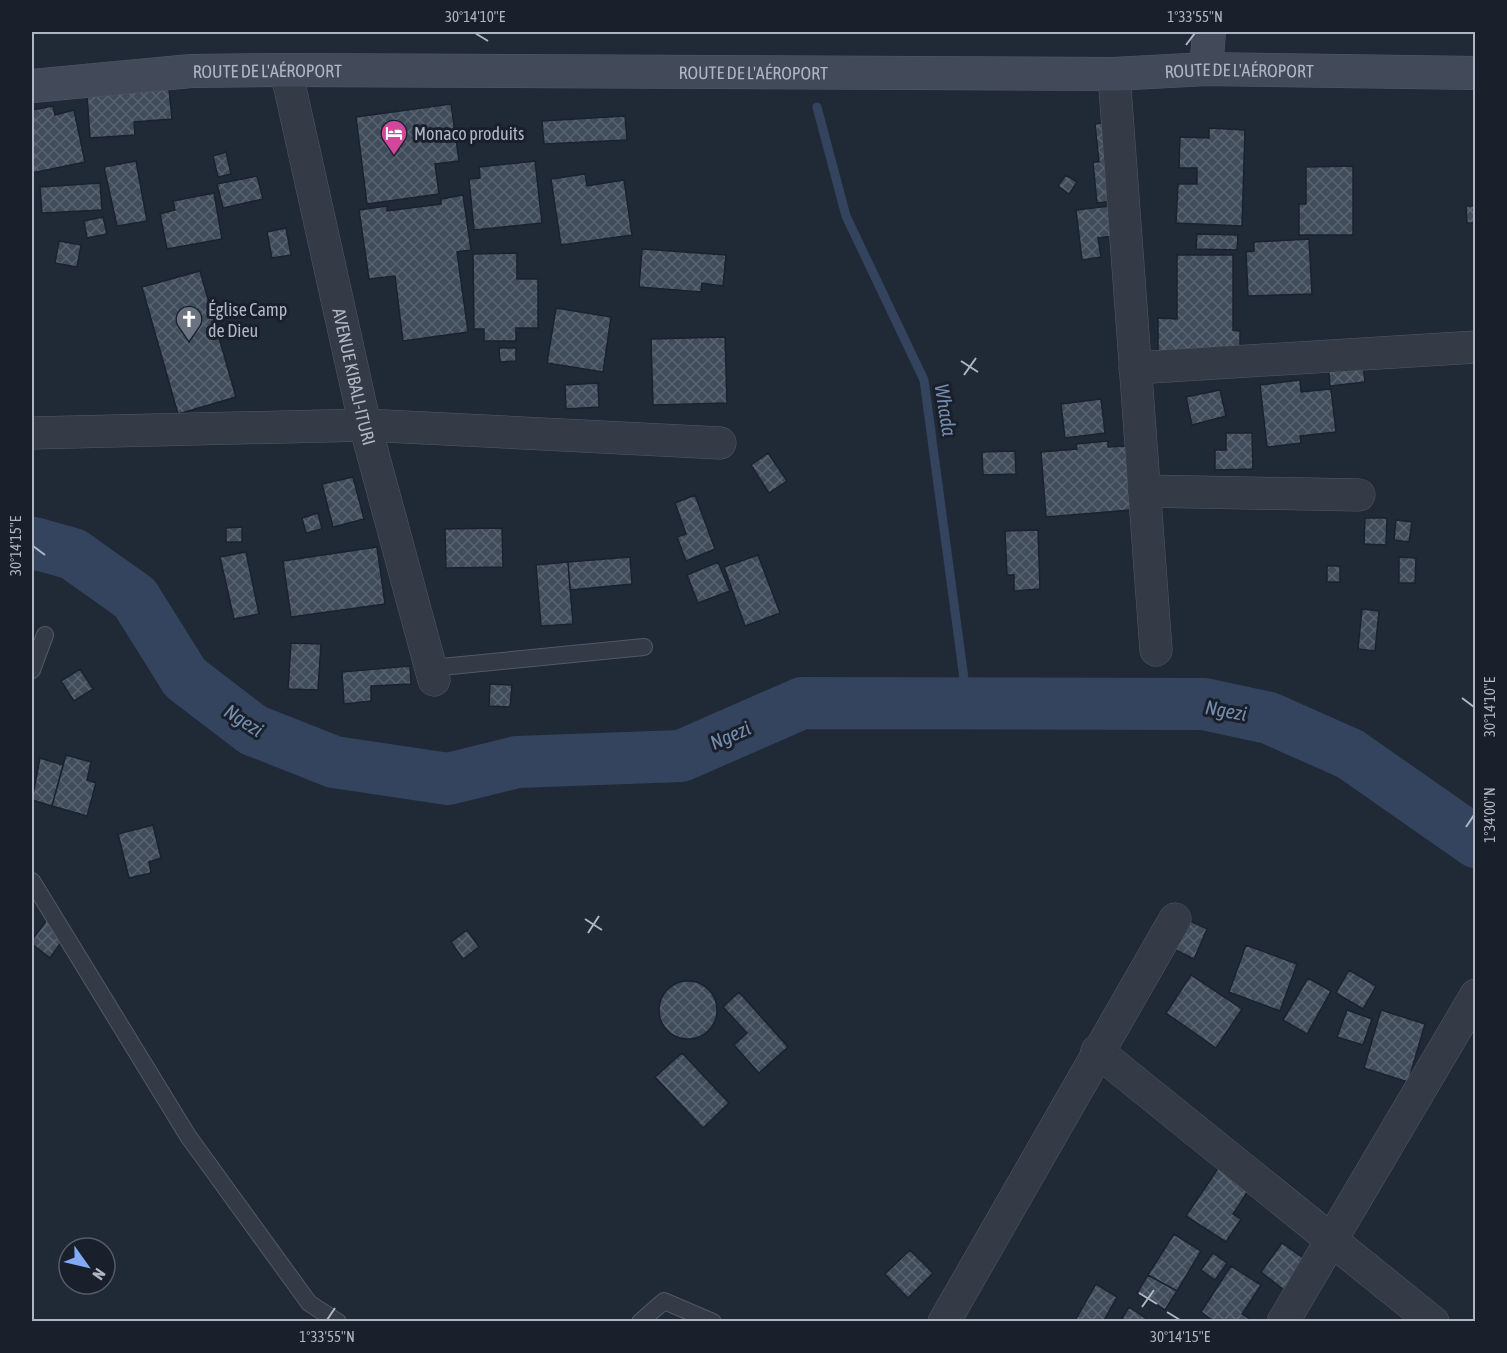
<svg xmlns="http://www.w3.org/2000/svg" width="1507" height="1353" viewBox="0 0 1507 1353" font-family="'Asap Condensed',sans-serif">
	<defs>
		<pattern id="building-cross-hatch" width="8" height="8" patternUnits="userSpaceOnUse" patternTransform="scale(1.5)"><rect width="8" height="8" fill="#414c5b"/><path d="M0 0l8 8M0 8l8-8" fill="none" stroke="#5a6471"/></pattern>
	</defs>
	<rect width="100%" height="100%" fill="#202936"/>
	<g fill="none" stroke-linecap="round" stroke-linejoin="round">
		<path stroke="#34445e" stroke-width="9" d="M817,107L846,216L924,380L967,701"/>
		<path stroke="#34445e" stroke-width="52" d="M32,545L34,543L73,554L135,598L185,678L253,730L334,762L448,779L517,762L681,756L802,703L1204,704L1269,718L1350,754L1476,842"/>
	</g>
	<path fill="url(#building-cross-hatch)" stroke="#1b222e" stroke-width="1.5" d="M169,89L172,119L134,122L135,135L90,138L87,95Z
		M451,104L459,161L435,164L439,194L367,204L356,117Z
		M53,106L55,115L74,110L85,162L32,173V110Z
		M625,116L627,140L544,144L542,121Z
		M1114,122L1122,200L1097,203L1093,162H1099L1095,124Z
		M1209,128L1245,130L1242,226L1176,223L1178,184H1197V168H1179L1180,137L1209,138Z
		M226,152L231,174L218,177L213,156Z
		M136,161L147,221L117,226L104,167Z
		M535,161L542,223L474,230L469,179L480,178L479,167Z
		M1353,166V235H1299V204H1306V167Z
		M585,174L587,186L624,180L632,235L561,245L551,179Z
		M1066,175L1077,182L1069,194L1058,186Z
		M257,176L263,199L223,208L217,184Z
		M100,183L102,210L42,213L40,187Z
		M214,193L222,239L167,249L160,214L175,210L173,201Z
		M463,195L471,250L457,252L468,332L403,341L395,276L369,279L359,210L387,206V211L441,204V199Z
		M1119,205L1122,235L1098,238L1101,257L1082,260L1076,210Z
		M1466,206H1476V223H1467Z
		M103,217L107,234L87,238L84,221Z
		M286,228L291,255L272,258L267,232Z
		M1197,234L1238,235L1237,250L1196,249Z
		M1309,239L1312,294L1248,296L1246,252L1254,251V242Z
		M59,241L81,245L77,267L55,263Z
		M642,249L726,255L723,286L702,283L701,292L639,287Z
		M517,253V279H538V328H516V341H484V329H474L473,254Z
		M1177,255H1233V330L1240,331V356L1158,355V318L1177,319Z
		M200,271L236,397L178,414L142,287Z
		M556,308L611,317L603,372L547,363Z
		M725,337L727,403L653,405L651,339Z
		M499,348H516V361L500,362Z
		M1362,357L1365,382L1330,386L1328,361Z
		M1300,380L1301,392L1331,389L1336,432L1300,436L1301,443L1267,447L1260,385Z
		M598,383L599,407L566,409L565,385Z
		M1220,390L1226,416L1192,425L1186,397Z
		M1101,399L1105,433L1065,438L1061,404Z
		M1226,433H1252L1253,469L1215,470V450H1226Z
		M1108,441V447L1126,446L1131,510L1046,517L1041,452L1077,449L1076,444Z
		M1015,451L1016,474L983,475L982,452Z
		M768,453L787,481L769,493L751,465Z
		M353,477L364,519L333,527L322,484Z
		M695,495L715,549L686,561L677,537L686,534L675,503Z
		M318,513L322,529L306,533L302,518Z
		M1365,518H1387L1386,545L1364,544Z
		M1396,520L1412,522L1409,542L1394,540Z
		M242,527V542H226V528Z
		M502,528L503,567L446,568L445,529Z
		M1038,530L1040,589L1014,591V575H1007L1005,531Z
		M377,547L385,604L291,617L283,561Z
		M246,552L259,614L234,619L220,557Z
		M758,555L780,613L745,626L724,567Z
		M630,557L632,584L570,590L568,562Z
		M1399,557L1416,558L1415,583H1399Z
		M568,562L573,624L541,626L536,565Z
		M718,562L730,591L698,603L687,575Z
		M1327,566H1340V582H1327Z
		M1362,609L1379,611L1375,651L1358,649Z
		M291,643L321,644L318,690L288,689Z
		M410,666L411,684L371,686V701L344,704L342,672Z
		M80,669L93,689L74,701L61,681Z
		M490,684L512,685L510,707L489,706Z
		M66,755L91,762L87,780L96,783L87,816L52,806Z
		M40,758L63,765L52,806L32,800Z
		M153,825L161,858L149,862L151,873L129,878L118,834Z
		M49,917L69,931L50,958L32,944V940Z
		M1186,919L1207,929L1194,959L1172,948Z
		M467,930L479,947L463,959L451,942Z
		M1246,945L1297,964L1280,1011L1229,992Z
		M1349,970L1376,986L1363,1009L1336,993Z
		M1191,975L1242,1009L1216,1048L1166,1013Z
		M1308,978L1331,991L1307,1034L1283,1020Z
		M659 1010a29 29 0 1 1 58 0a29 29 0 1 1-58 0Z
		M739,992L788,1047L759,1073L734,1045L747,1033L723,1007Z
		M1347,1010L1372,1019L1363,1045L1337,1037Z
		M1381,1010L1425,1024L1408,1082L1364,1068Z
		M682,1053L729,1103L703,1128L655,1077Z
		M1219,1167L1250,1188L1233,1214L1241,1219L1226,1242L1186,1216Z
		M1174,1234L1201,1251L1177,1291L1148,1275Z
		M1282,1243L1306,1260L1284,1290L1261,1272Z
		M910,1250L933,1273L908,1298L885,1274Z
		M1213,1253L1227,1263L1215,1280L1201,1270Z
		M1231,1266L1261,1285L1242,1314L1254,1322H1215L1201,1312Z
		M1148,1275L1177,1291L1165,1310L1137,1293Z
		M1096,1284L1117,1297L1103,1322H1079L1076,1319Z
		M1129,1307L1151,1322H1120Z"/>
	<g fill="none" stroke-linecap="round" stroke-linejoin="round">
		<g stroke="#515965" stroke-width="18">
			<path id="lane" d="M431,668L644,647
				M32,670L45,635
				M32,881L188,1136L309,1303L338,1322
				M640,1322L664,1301L713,1322"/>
		</g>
		<g stroke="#515965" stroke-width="33">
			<g id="street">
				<path id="s1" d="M286,70L365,425L434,680"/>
				<path d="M1114,74L1156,650"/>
				<path d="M1135,368L1476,347"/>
				<path d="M32,433L365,425L720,443"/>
				<path d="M1144,491L1359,495"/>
				<path d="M1097,1051L1433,1322"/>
				<path d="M944,1322L1175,919"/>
				<path d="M1283,1322L1476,995"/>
			</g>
		</g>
		<g stroke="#515965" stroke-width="34">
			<g id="secondary">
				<path d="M1206,69L1209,32"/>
				<path id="s2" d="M32,86L191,71L286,70L1114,74L1206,69L1476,73"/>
			</g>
		</g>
		<use href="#lane" stroke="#343b47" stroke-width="16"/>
		<use href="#street" stroke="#343b47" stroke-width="32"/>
		<use href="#secondary" stroke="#424a5a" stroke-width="33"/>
	</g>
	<path fill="none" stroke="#aeb6c4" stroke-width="2" d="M475,33L488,41M1186,45L1195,33M961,361L978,372M964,375L976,358M33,546L45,555M1462,698L1474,707M1466,827L1474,815M585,919L602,930M588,933L599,916M1139,1293L1157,1304M1142,1307L1154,1290M1167,1312L1180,1320M327,1320L335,1308"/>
	<defs>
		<g id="hotel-pin" transform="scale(1.35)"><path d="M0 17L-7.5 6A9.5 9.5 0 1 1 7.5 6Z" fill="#d1479c" stroke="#19202c"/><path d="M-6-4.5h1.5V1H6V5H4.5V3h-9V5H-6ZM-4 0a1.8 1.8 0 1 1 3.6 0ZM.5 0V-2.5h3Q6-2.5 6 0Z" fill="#fff"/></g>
		<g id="church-pin" transform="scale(1.35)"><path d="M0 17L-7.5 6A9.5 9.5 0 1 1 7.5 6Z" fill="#6b7280" stroke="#19202c"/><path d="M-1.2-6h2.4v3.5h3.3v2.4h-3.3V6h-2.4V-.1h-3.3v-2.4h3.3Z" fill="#fff"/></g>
	</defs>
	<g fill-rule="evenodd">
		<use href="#hotel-pin" x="394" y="133"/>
		<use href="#church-pin" x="189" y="319"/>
	</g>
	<g text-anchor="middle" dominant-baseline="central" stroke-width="6" stroke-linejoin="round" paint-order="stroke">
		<g font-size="18" fill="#aeb6c4" stroke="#19202c">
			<text stroke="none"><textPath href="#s2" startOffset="236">ROUTE DE L'AÉROPORT</textPath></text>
			<text stroke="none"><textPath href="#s2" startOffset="1208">ROUTE DE L'AÉROPORT</textPath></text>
			<text stroke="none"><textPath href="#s2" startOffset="722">ROUTE DE L'AÉROPORT</textPath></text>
			<text stroke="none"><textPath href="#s1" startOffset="314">AVENUE KIBALI-ITURI</textPath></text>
		</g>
		<g font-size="18" fill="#aeb6c4" stroke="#19202c" text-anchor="start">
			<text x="414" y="133">Monaco produits</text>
			<text x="208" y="309">Église Camp<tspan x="208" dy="21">de Dieu</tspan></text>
		</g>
		<g font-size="20" font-style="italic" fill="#768cac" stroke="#19202c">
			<text transform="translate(946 410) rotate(81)">Whada</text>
			<text transform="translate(1226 710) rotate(10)">Ngezi</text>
			<text transform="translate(244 720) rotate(33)">Ngezi</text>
			<text transform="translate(730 735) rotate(-24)">Ngezi</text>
		</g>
	</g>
	<rect width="1507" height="1353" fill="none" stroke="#19202c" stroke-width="66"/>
	<g transform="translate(87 1266) rotate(124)"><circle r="28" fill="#19202c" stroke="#555c69" stroke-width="1.5"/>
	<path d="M0-4.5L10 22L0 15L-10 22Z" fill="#82abf5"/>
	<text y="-9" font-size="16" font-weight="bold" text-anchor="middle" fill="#aeb6c4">N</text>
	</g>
	<rect x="33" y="33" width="1441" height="1287" fill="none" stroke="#aeb6c4" stroke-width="2"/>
	<g font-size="15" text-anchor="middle" fill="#aeb6c4">
		<text x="475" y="22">30°14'10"E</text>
		<text x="1195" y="22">1°33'55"N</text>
		<text transform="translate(16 546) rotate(-90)" y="5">30°14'15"E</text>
		<text transform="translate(1490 707) rotate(-90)" y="5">30°14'10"E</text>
		<text transform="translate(1490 815) rotate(-90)" y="5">1°34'00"N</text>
		<text x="327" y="1342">1°33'55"N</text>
		<text x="1180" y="1342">30°14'15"E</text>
	</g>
</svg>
